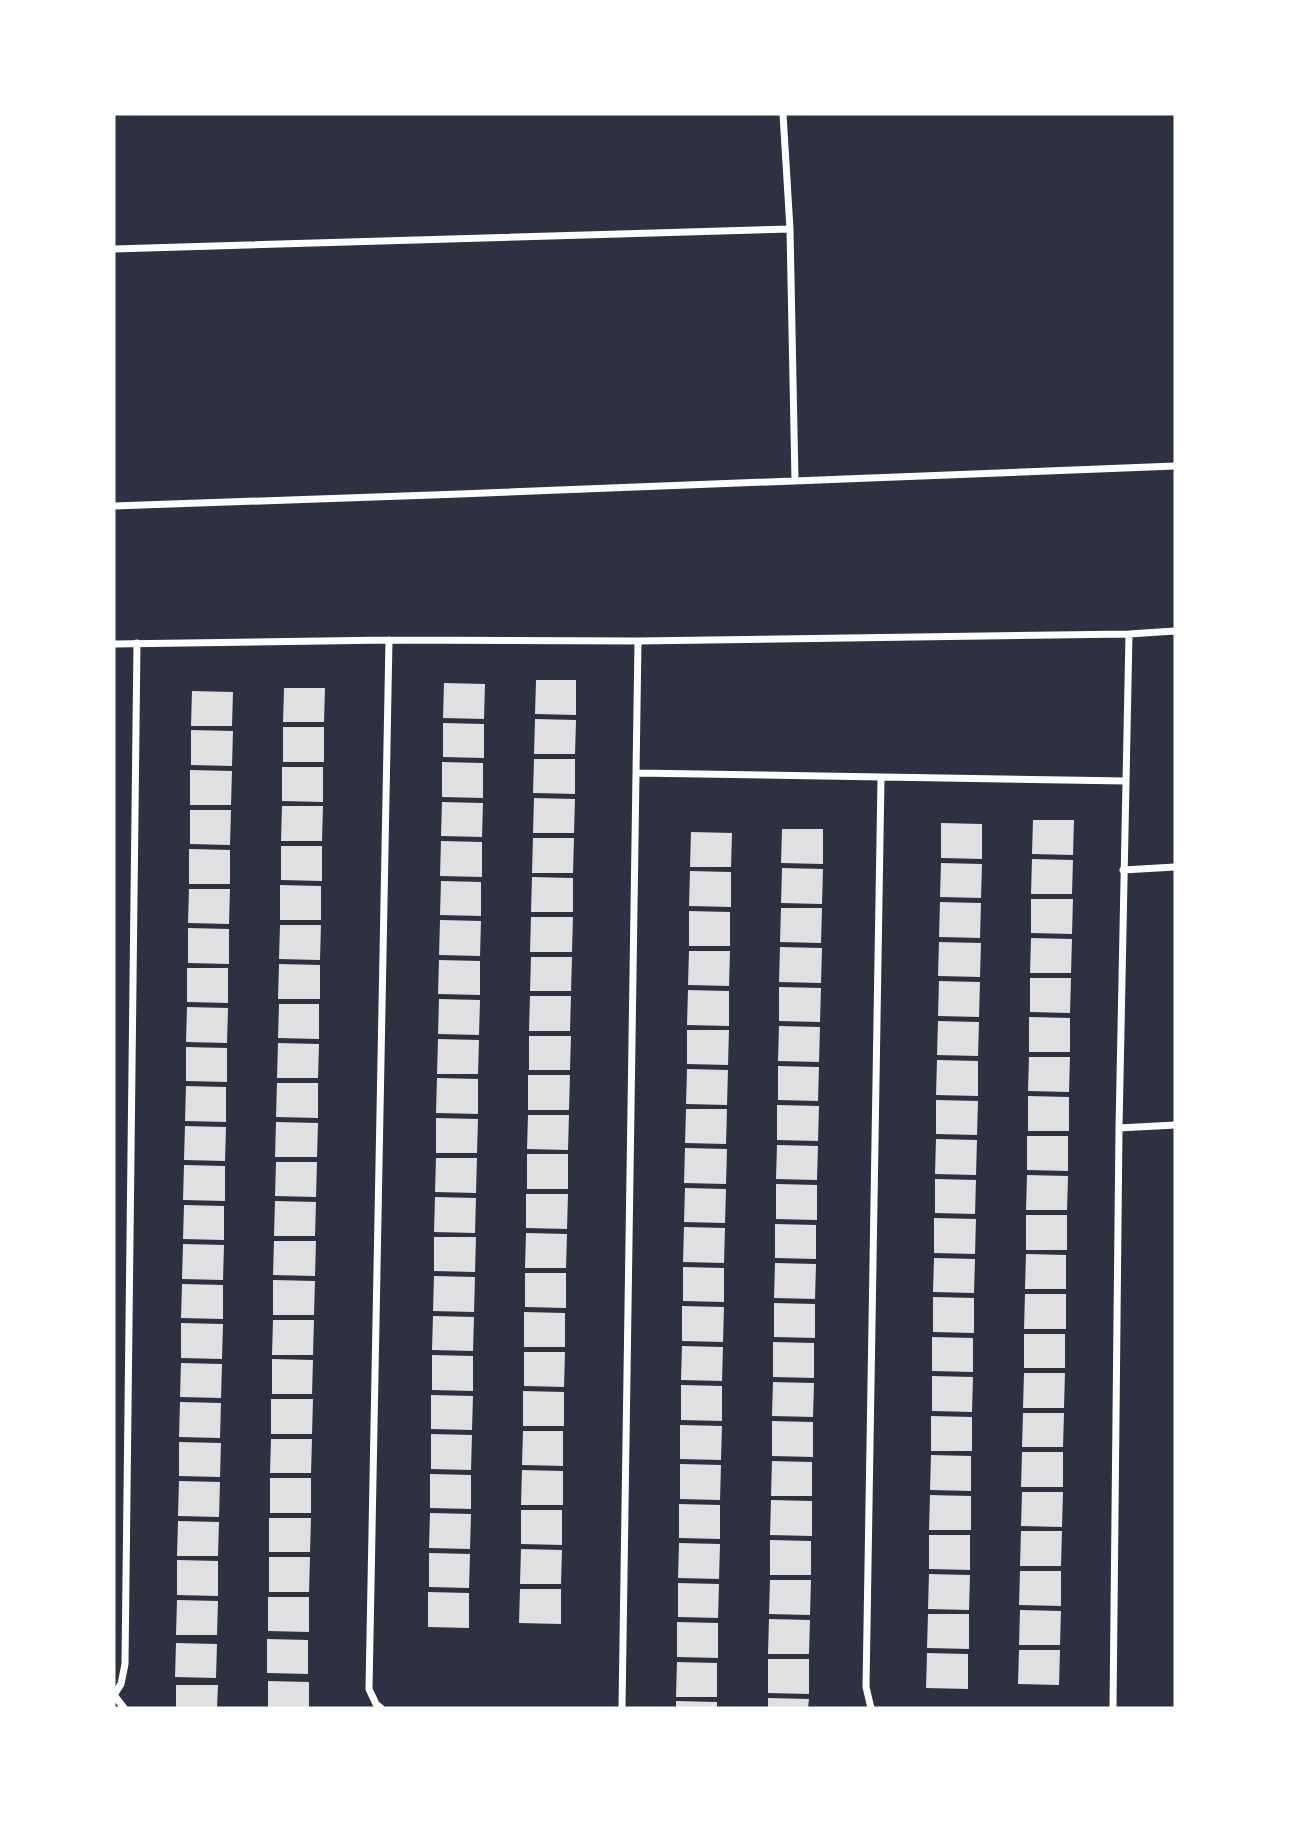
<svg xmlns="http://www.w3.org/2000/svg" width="1289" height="1822" viewBox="0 0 1289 1822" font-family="'Titillium Web',sans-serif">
	<rect width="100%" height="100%" fill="#2d3142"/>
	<path fill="#e0e0e3" d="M536,680H576V715L535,714Z
		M444,683L485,684L484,719L443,718Z
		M284,688H325L324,722H283Z
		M192,691L233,692L232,726H191Z
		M535,719L576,720L575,754H534Z
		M443,723L484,724V758L443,757Z
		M283,727H324V762H283Z
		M191,730L233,731L232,766L191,765Z
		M534,759H575V794L533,793Z
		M442,762L483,763V798L442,797Z
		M282,767H323V802L282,801Z
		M190,770L232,771L231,805H190Z
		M534,798L575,799L574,833H533Z
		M442,802L483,803L482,837L441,836Z
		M282,806H323L322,841H281Z
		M190,810H231L230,845L190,844Z
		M1033,820H1074L1073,855L1032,854Z
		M941,823L982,824V859L941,858Z
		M782,829H823V864L781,863Z
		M691,832L732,833L731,867H690Z
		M533,838H574L573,873H532Z
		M441,841L482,842V877L440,876Z
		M281,846H322V881L281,880Z
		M189,849L230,850V884H189Z
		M1032,859L1073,860L1072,894H1031Z
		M941,863L982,864L981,898L940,897Z
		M782,868L823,869L822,904L781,903Z
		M690,871L731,872V907L689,906Z
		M532,877L573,878V912H531Z
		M441,881L481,882V916L440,915Z
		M280,885L321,886V920H280Z
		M189,889H230L229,924L188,923Z
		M1031,899H1073L1072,934L1031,933Z
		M940,902L981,903L980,938L939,937Z
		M781,908H822L821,943L780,942Z
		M689,911L730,912V946H689Z
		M531,917H573L572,952H530Z
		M440,920L481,921L480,956L439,955Z
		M280,925H321L320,960L279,959Z
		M188,928L229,929V964L188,963Z
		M1031,938L1072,939L1071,973H1030Z
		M939,942L981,943L980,977L938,976Z
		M780,947L822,948L821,983L779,982Z
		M689,951H730L729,986L688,985Z
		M531,957H572L571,991H530Z
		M439,960L480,961V995L438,994Z
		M279,964L320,965V999H278Z
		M187,968H228V1003L187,1002Z
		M1030,978H1071L1070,1013L1030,1012Z
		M939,981L980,982L979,1017L938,1016Z
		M779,987L821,988L820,1022L779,1021Z
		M688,990L729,991V1026L687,1025Z
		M530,996H571L570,1031H529Z
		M439,999L480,1000L479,1035L438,1034Z
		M279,1004H319V1039L278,1038Z
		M187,1007L228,1008L227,1043L186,1042Z
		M1029,1017L1070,1018V1052H1029Z
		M938,1021L979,1022L978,1056L937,1055Z
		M779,1026L820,1027L819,1062L778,1061Z
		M687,1030H729L728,1065L687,1064Z
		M529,1036H571L570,1070H529Z
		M438,1039L479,1040L478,1074H437Z
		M278,1043L319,1044L318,1078H277Z
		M186,1047L227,1048V1082L186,1081Z
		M1029,1057H1070L1069,1092L1028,1091Z
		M937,1060L978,1061V1096L936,1095Z
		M778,1066L819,1067L818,1101L778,1100Z
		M687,1069L728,1070L727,1105L686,1104Z
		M528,1075H570L569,1110H528Z
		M437,1078L478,1079V1114L436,1113Z
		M277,1083H318V1118L276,1117Z
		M186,1086L226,1087V1122L185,1121Z
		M1028,1096L1069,1097V1131H1028Z
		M936,1100L978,1101L977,1135L936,1134Z
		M777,1105L819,1106L818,1141L777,1140Z
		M686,1109H727L726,1144L685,1143Z
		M528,1115H569L568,1150L527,1149Z
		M436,1118L478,1119L477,1153H436Z
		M276,1122L318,1123L317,1157H275Z
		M185,1126L226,1127L225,1161L184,1160Z
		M1027,1136H1068V1171L1027,1170Z
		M936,1139L977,1140L976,1175L935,1174Z
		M777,1145L818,1146L817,1180L776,1179Z
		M685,1148L727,1149L726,1184L684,1183Z
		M527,1154H568V1189H527Z
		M436,1158H477L476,1193L435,1192Z
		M276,1162H317L316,1197L275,1196Z
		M184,1165L225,1166V1201L183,1200Z
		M1027,1175L1068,1176L1067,1210H1026Z
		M935,1179L976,1180L975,1214L935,1213Z
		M776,1184L817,1185V1220L776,1219Z
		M685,1188L726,1189L725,1223L684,1222Z
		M526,1194H568L567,1229L526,1228Z
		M435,1197L476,1198L475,1233L434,1232Z
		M275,1201L316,1202L315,1236H274Z
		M184,1205L224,1206V1240L183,1239Z
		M1026,1215H1067V1250H1026Z
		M934,1218L976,1219L975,1254L934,1253Z
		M775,1224L816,1225V1259L775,1258Z
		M684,1227L725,1228L724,1263L683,1262Z
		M526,1233L567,1234L566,1268H525Z
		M434,1237H476L475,1272L434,1271Z
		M274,1241H316L315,1276L273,1275Z
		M183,1244L224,1245L223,1280L182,1279Z
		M1026,1254L1066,1255V1289H1025Z
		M934,1258L975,1259L974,1293L933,1292Z
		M775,1263L816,1264L815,1299L774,1298Z
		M683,1267L724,1268V1302L683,1301Z
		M525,1273H566V1308L525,1307Z
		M434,1276L475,1277L474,1312L433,1311Z
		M273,1280L315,1281L314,1315H273Z
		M182,1284L223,1285V1319L181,1318Z
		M1025,1294H1066V1329H1024Z
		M933,1297L974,1298V1333L933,1332Z
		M774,1303L815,1304V1338L774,1337Z
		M682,1306L724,1307L723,1342L682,1341Z
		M524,1312L565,1313V1347H524Z
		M433,1316L474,1317L473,1351L432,1350Z
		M273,1320H314L313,1355H272Z
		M181,1323L223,1324L222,1359L181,1358Z
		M1024,1334H1065V1368H1024Z
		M932,1337L973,1338V1372L932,1371Z
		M773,1342L814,1343V1378L773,1377Z
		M682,1346L723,1347L722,1381L681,1380Z
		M524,1352H565L564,1387L524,1386Z
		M432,1355L473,1356V1391L432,1390Z
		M272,1359L313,1360L312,1394H272Z
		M181,1363L222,1364L221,1398L180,1397Z
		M1024,1373H1065L1064,1408H1023Z
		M932,1376L973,1377L972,1412L932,1411Z
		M773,1382L814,1383L813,1417L772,1416Z
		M681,1385L722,1386V1421L681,1420Z
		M523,1391L564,1392V1426H523Z
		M431,1395L473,1396L472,1430L431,1429Z
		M271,1399H313L312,1434H271Z
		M180,1402L221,1403L220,1438L179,1437Z
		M1023,1413H1064L1063,1447H1022Z
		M931,1416L972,1417V1451H931Z
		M772,1421L813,1422V1457L772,1456Z
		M680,1425L722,1426L721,1460L680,1459Z
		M523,1431H563V1466L522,1465Z
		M431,1434L472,1435L471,1470L431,1469Z
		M271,1439H312L311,1473H270Z
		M179,1442L221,1443L220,1477L179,1476Z
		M1022,1452H1063V1487H1021Z
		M931,1455L971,1456V1491L930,1490Z
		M772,1461L812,1462V1496H771Z
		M680,1464L721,1465L720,1500L680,1499Z
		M522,1470L563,1471V1505H521Z
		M430,1474L471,1475V1509L430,1508Z
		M270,1478H311V1513H270Z
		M179,1481L220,1482L219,1517L178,1516Z
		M1022,1492H1063L1062,1527L1021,1526Z
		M930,1495L971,1496V1530H929Z
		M771,1500L812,1501V1536L770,1535Z
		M679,1504L720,1505V1539L679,1538Z
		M521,1510H562V1545L521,1544Z
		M430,1513L471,1514L470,1549L429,1548Z
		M269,1518H311L310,1552H269Z
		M178,1521L219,1522L218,1556H177Z
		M1021,1531H1062L1061,1566H1020Z
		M929,1535H970V1570L929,1569Z
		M770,1540L811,1541V1575H770Z
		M679,1543L720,1544L719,1579L678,1578Z
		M521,1549L562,1550L561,1584H520Z
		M429,1553L470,1554L469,1588L429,1587Z
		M269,1557H310L309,1592H269Z
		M177,1560L218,1561V1596L177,1595Z
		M1020,1571H1061V1606L1019,1605Z
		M929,1574L970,1575L969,1610L928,1609Z
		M770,1580H811L810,1615L769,1614Z
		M678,1583L719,1584L718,1618L678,1617Z
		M520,1589H561V1624L519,1623Z
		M428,1592L469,1593V1628L428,1627Z
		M268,1597H309V1632L268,1631Z
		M177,1600L218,1601L217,1635H176Z
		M1020,1610L1061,1611L1060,1645H1019Z
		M928,1614H969V1649L927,1648Z
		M769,1619L810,1620L809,1654H768Z
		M677,1622L718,1623V1658L677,1657Z
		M267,1639L308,1640V1674L267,1673Z
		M176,1643L217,1644L216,1678L175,1677Z
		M1019,1650H1060L1059,1685L1018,1684Z
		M927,1653L968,1654V1689L926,1688Z
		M768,1659H809V1694L768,1693Z
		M677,1662L717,1663V1697H676Z
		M268,1681L309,1682V1708H268Z
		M176,1685H218L217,1708H176Z
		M768,1698L809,1699L808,1708H768Z
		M676,1701L717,1702V1708H676Z"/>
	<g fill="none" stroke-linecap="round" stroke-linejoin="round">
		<path stroke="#fff" stroke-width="7" d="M783,114L790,229L795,481
			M114,249L790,229
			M114,506L460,494L1175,466
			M114,644L389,640L638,641L1129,634L1175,631
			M636,773L1126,781
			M1123,870L1175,867
			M1119,1128L1175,1125
			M114,1695L121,1684L125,1664L137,643
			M114,1695L124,1708
			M381,1708L376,1704L369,1689L389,640
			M622,1708L638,641
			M871,1708L866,1687L881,778
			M1113,1708L1119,1128L1129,634"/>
	</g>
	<rect width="1289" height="1822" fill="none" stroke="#ffffff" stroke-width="231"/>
</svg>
